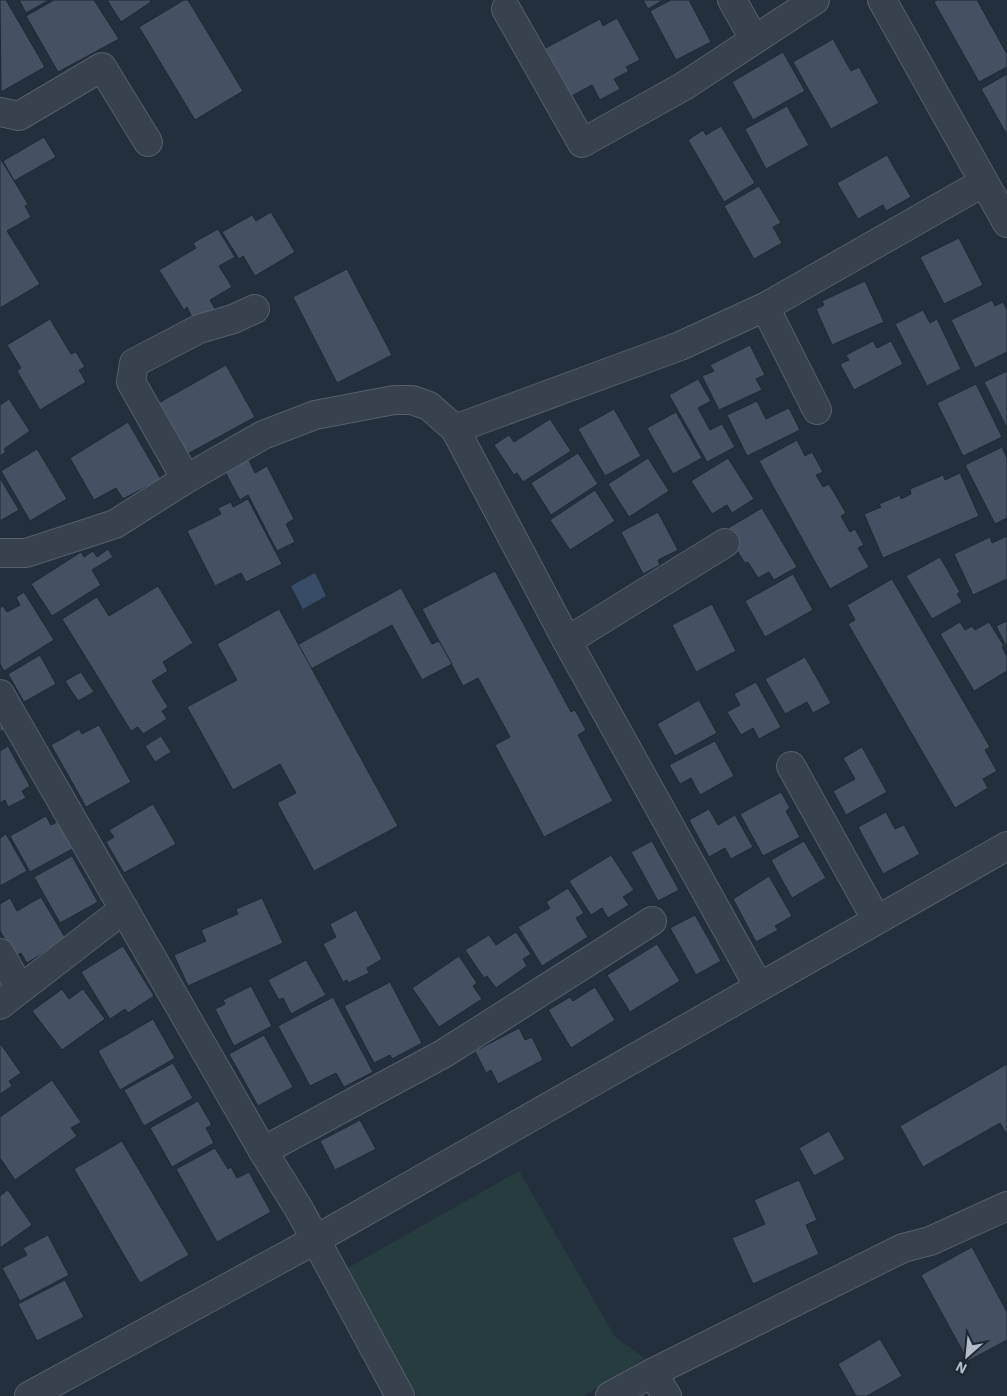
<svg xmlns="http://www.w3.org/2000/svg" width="1007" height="1396" font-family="'IBM Plex Sans',sans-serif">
<rect width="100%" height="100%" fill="#242f3e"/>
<path fill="#263c3f" d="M519 1171 615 1337 645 1358 584 1396H417L346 1269Z"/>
<path fill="#394c67" d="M315 573 326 596 303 609 291 586Z"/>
<g fill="#455162" stroke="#1f2835">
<path d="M0 0H6L45 67 1 92Z"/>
<path d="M19 0H49L26 13Z"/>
<path d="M54 0H94L119 39 58 72 26 16Z"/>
<path d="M107 0H150L151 2 121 22Z"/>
<path d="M184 0H188L243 91 195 120 139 27Z"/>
<path d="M643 0H663L648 9Z"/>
<path d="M671 0H689L711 42 676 60 650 11Z"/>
<path d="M937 0H977L1007 54V67L979 82 934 2Z"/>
<path d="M617 18 640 60 626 67 629 71 614 79 620 89 600 100 592 85 566 99 540 51 600 19 603 26Z"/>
<path d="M833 39 851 71 859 67 879 103 831 129 793 62Z"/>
<path d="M783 52 805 91 753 120 732 82Z"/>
<path d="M1007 74V135L981 89Z"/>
<path d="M787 106 809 145 766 169 745 129Z"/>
<path d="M721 126 755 183 724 202 688 140 703 130 706 135Z"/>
<path d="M44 137 56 157 14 181 3 161Z"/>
<path d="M887 155 911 197 886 211 883 205 858 219 837 183Z"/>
<path d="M0 158 28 204 25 206 31 217 7 231 40 284 0 308Z"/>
<path d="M759 186 781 223 773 227 782 243 754 259 724 206Z"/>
<path d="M271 212 295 252 255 276 243 256 239 259 222 232 252 215 256 221Z"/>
<path d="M218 229 235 257 219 266 232 287 210 300 215 309 194 321 187 307 184 310 159 270 196 248 193 243Z"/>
<path d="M959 238 983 285 944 304 920 257Z"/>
<path d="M347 269 392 355 337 383 293 297Z"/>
<path d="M865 281 884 322 832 345 816 309 824 305 822 301Z"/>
<path d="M992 300 995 306 1003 302 1007 310V352L975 368 951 320Z"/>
<path d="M923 310 930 323 937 319 961 369 927 386 895 324Z"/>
<path d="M50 319 71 354 76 352 85 367 79 370 86 382 40 410 17 371 21 368 7 345Z"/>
<path d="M873 341 877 348 891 341 903 364 854 390 840 364 849 360 846 355Z"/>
<path d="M750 345 765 375 756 379 762 390 719 410 702 376 714 371 710 365Z"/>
<path d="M226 365 255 417 184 456 155 405Z"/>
<path d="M1007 371V428L984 382Z"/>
<path d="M698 379 711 401 698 408 710 430 722 424 735 447 707 462 669 395Z"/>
<path d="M976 384 1002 437 963 456 937 403Z"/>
<path d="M9 399 30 431 4 449 6 452 0 456V405Z"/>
<path d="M757 401 766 419 789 408 800 430 747 456 727 415Z"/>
<path d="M614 409 641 456 605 476 578 429Z"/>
<path d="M676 412 702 458 673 474 647 428Z"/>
<path d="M550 419 571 451 523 482 517 473 514 475 494 445 509 435 514 442Z"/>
<path d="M128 422 161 479 123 499 116 488 94 500 70 458Z"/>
<path d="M797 440 805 456 812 452 823 472 816 475 823 487 829 484 846 513 841 516 850 532 855 529 864 545 858 548 869 567 830 589 759 461Z"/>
<path d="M1002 447 1007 458V518L995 524 965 465Z"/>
<path d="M37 449 67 499 30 521 1 471Z"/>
<path d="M578 453 598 484 551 515 531 483Z"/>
<path d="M248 458 255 473 267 466 294 519 286 524 295 542 277 551 248 495 240 500 224 470Z"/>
<path d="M648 458 669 491 629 517 608 484Z"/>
<path d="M728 458 754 499 732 513 727 505 712 514 691 481Z"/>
<path d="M960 473 979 516 883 558 864 514 881 507 879 504 900 495 901 499 911 494 910 489 943 475 945 480Z"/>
<path d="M0 478 19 510 0 521Z"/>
<path d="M595 490 615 521 570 550 550 520Z"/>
<path d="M248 499 282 564 246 582 241 573 215 586 187 531 221 514 218 508 231 502 233 507Z"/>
<path d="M762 508 797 567 774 580 769 572 758 578 748 562 745 563 734 546 737 544 728 528Z"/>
<path d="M658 512 678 550 658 560 660 565 643 574 621 532Z"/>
<path d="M1007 536V579L973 595 954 554 990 537 992 543Z"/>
<path d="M108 549 113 557 92 570 101 585 52 616 31 584 81 552 84 557 93 551 97 557Z"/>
<path d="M940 557 960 592 957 594 962 602 932 619 906 576Z"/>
<path d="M495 571 571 712 575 710 586 730 578 735 613 801 544 837 495 745 510 737 478 678 463 686 422 609Z"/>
<path d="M793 574 813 610 765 637 745 601Z"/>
<path d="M892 579 990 747 985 750 997 771 983 779 988 788 955 808 848 624 855 620 847 605Z"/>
<path d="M158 586 193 643 163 662 168 671 152 681 168 707 162 711 167 719 143 734 138 727 131 731 62 619 97 597 109 616Z"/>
<path d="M401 588 432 644 439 641 452 664 422 680 392 625 311 669 297 645Z"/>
<path d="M24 592 54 640 4 671 0 664V608L3 606 7 612 20 605 16 597Z"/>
<path d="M712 604 736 651 696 672 672 625Z"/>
<path d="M279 609 398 826 314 871 277 803 296 793 280 764 233 790 187 707 237 680 217 644Z"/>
<path d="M1007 621V648L996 626Z"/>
<path d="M960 622 965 630 972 626 975 630 989 622 1004 646 1002 647 1007 656V671L974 691 940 634Z"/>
<path d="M40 655 56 684 24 702 8 674Z"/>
<path d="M805 657 831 703 813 713 807 702 785 714 765 679Z"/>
<path d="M81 672 94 692 78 701 65 681Z"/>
<path d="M756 682 781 727 759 739 753 728 741 735 727 712 740 705 734 694Z"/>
<path d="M699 700 717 733 675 756 657 724Z"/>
<path d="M0 720 5 729 0 732Z"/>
<path d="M99 725 131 782 86 807 51 745 79 729 82 734Z"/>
<path d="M161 736 171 752 155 762 145 746Z"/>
<path d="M715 741 734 776 700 795 691 778 680 784 669 765Z"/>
<path d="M8 746 30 786 22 791 26 798 8 807 5 800 0 803V751Z"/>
<path d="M862 747 887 792 846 815 833 791 855 779 843 758Z"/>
<path d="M781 792 790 808 786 811 800 837 763 856 740 814Z"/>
<path d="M153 804 176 844 124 873 106 842 114 837 109 830Z"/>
<path d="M709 809 718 825 735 815 753 847 731 859 725 848 709 857 689 820Z"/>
<path d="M886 812 895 829 904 825 920 854 883 874 858 827Z"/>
<path d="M46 816 51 825 59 821 74 848 30 872 10 836Z"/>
<path d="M6 834 27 871 0 886V838Z"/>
<path d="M652 841 679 890 658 901 631 852Z"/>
<path d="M804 841 826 878 792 898 771 860Z"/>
<path d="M611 855 634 890 623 897 629 905 608 918 602 908 591 915 569 881Z"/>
<path d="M72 856 98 902 60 923 34 877Z"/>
<path d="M769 876 792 916 775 926 778 930 756 942 733 899Z"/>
<path d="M568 888 584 913 576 918 588 937 542 966 518 927 550 908 546 902Z"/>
<path d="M41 897 66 939 27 963 21 953 15 956 0 931V904L10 898 17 911Z"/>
<path d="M262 898 283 943 188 986 174 955 206 941 201 930 238 914 236 909Z"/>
<path d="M356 910 382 959 367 968 369 973 348 983 347 980 343 982 323 944 336 937 330 924Z"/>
<path d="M695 915 721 961 696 975 670 928Z"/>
<path d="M516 932 531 954 523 959 527 966 496 988 487 976 484 978 465 950 489 935 496 945Z"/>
<path d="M657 944 680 981 630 1012 607 975Z"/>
<path d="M123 946 154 996 128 1013 125 1009 110 1019 81 972Z"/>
<path d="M459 956 477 983 473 986 482 999 439 1027 412 988Z"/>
<path d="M306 960 326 995 291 1014 283 998 279 1000 268 980Z"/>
<path d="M390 982 422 1043 392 1059 390 1055 374 1063 344 1006Z"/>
<path d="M251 986 272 1026 234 1046 215 1009 225 1004 223 1000Z"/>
<path d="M595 987 615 1020 571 1048 548 1010 570 997 573 1001Z"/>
<path d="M62 989 69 999 83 989 105 1019 62 1050 32 1011Z"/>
<path d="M333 997 373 1072 344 1087 336 1073 310 1086 278 1026Z"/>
<path d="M153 1019 175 1058 120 1090 98 1051Z"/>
<path d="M519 1028 525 1040 532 1037 543 1060 498 1084 491 1070 486 1073 475 1051Z"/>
<path d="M264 1035 293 1087 258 1106 229 1054Z"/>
<path d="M0 1043 21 1073 9 1081 12 1086 0 1094Z"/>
<path d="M173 1063 193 1098 144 1126 124 1090Z"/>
<path d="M1007 1064V1135L1000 1123 923 1167 900 1126Z"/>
<path d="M52 1080 81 1122 71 1128 77 1136 15 1180 0 1158V1117Z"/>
<path d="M198 1101 212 1125 206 1128 214 1143 172 1167 150 1128Z"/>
<path d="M360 1120 376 1149 335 1170 320 1141Z"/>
<path d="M829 1131 845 1159 814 1176 799 1148Z"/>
<path d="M122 1141 189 1255 140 1283 74 1169Z"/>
<path d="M215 1148 228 1169 231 1167 237 1178 249 1172 271 1212 217 1242 176 1169Z"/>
<path d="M799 1180 817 1220 806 1225 819 1254 753 1284 732 1238 765 1224 754 1200Z"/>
<path d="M8 1190 32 1225 0 1248V1196Z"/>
<path d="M48 1235 69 1275 20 1301 2 1268 27 1255 23 1248Z"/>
<path d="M972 1247 1007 1312V1340L968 1361 921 1275Z"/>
<path d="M65 1280 84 1317 37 1341 18 1304Z"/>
<path d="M880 1339 902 1376 867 1396H856L838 1364Z"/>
</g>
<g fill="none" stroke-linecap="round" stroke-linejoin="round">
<defs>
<g id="minor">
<path d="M732 0 754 39"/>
<path d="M882 0 1007 223"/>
<path d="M506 9 582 143 684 86 815 0"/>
<path d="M0 112 19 116 102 67 148 142"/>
<path d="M765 307 817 410"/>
<path d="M455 429 680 346 765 307 984 182"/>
<path d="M186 479 131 382 134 363 199 329 233 319 255 309"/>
<path d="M0 553H26L115 524 186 479 263 435 315 415 394 400H412L429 406 455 429 567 641 759 987"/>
<path d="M567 641 725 543"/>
<path d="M0 694 263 1151 299 1209 400 1396"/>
<path d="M791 766 876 919"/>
<path d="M0 953 20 989"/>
<path d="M0 1005 124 909"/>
<path d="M263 1151 443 1054 652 921"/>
<path d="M652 1373 667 1396"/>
<path d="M29 1396 315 1240 1007 846"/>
<path d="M610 1396 652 1373 903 1248 930 1241 1007 1206"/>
</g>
</defs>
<use href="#minor" stroke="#565f6c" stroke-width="30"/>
<use href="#minor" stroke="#38414e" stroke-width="28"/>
</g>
<g transform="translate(967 1356) rotate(207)" stroke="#1d2633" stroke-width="4" paint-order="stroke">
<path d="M0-4L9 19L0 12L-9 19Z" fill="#b4bcc9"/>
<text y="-8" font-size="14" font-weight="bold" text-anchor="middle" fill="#b4bcc9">N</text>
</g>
</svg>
